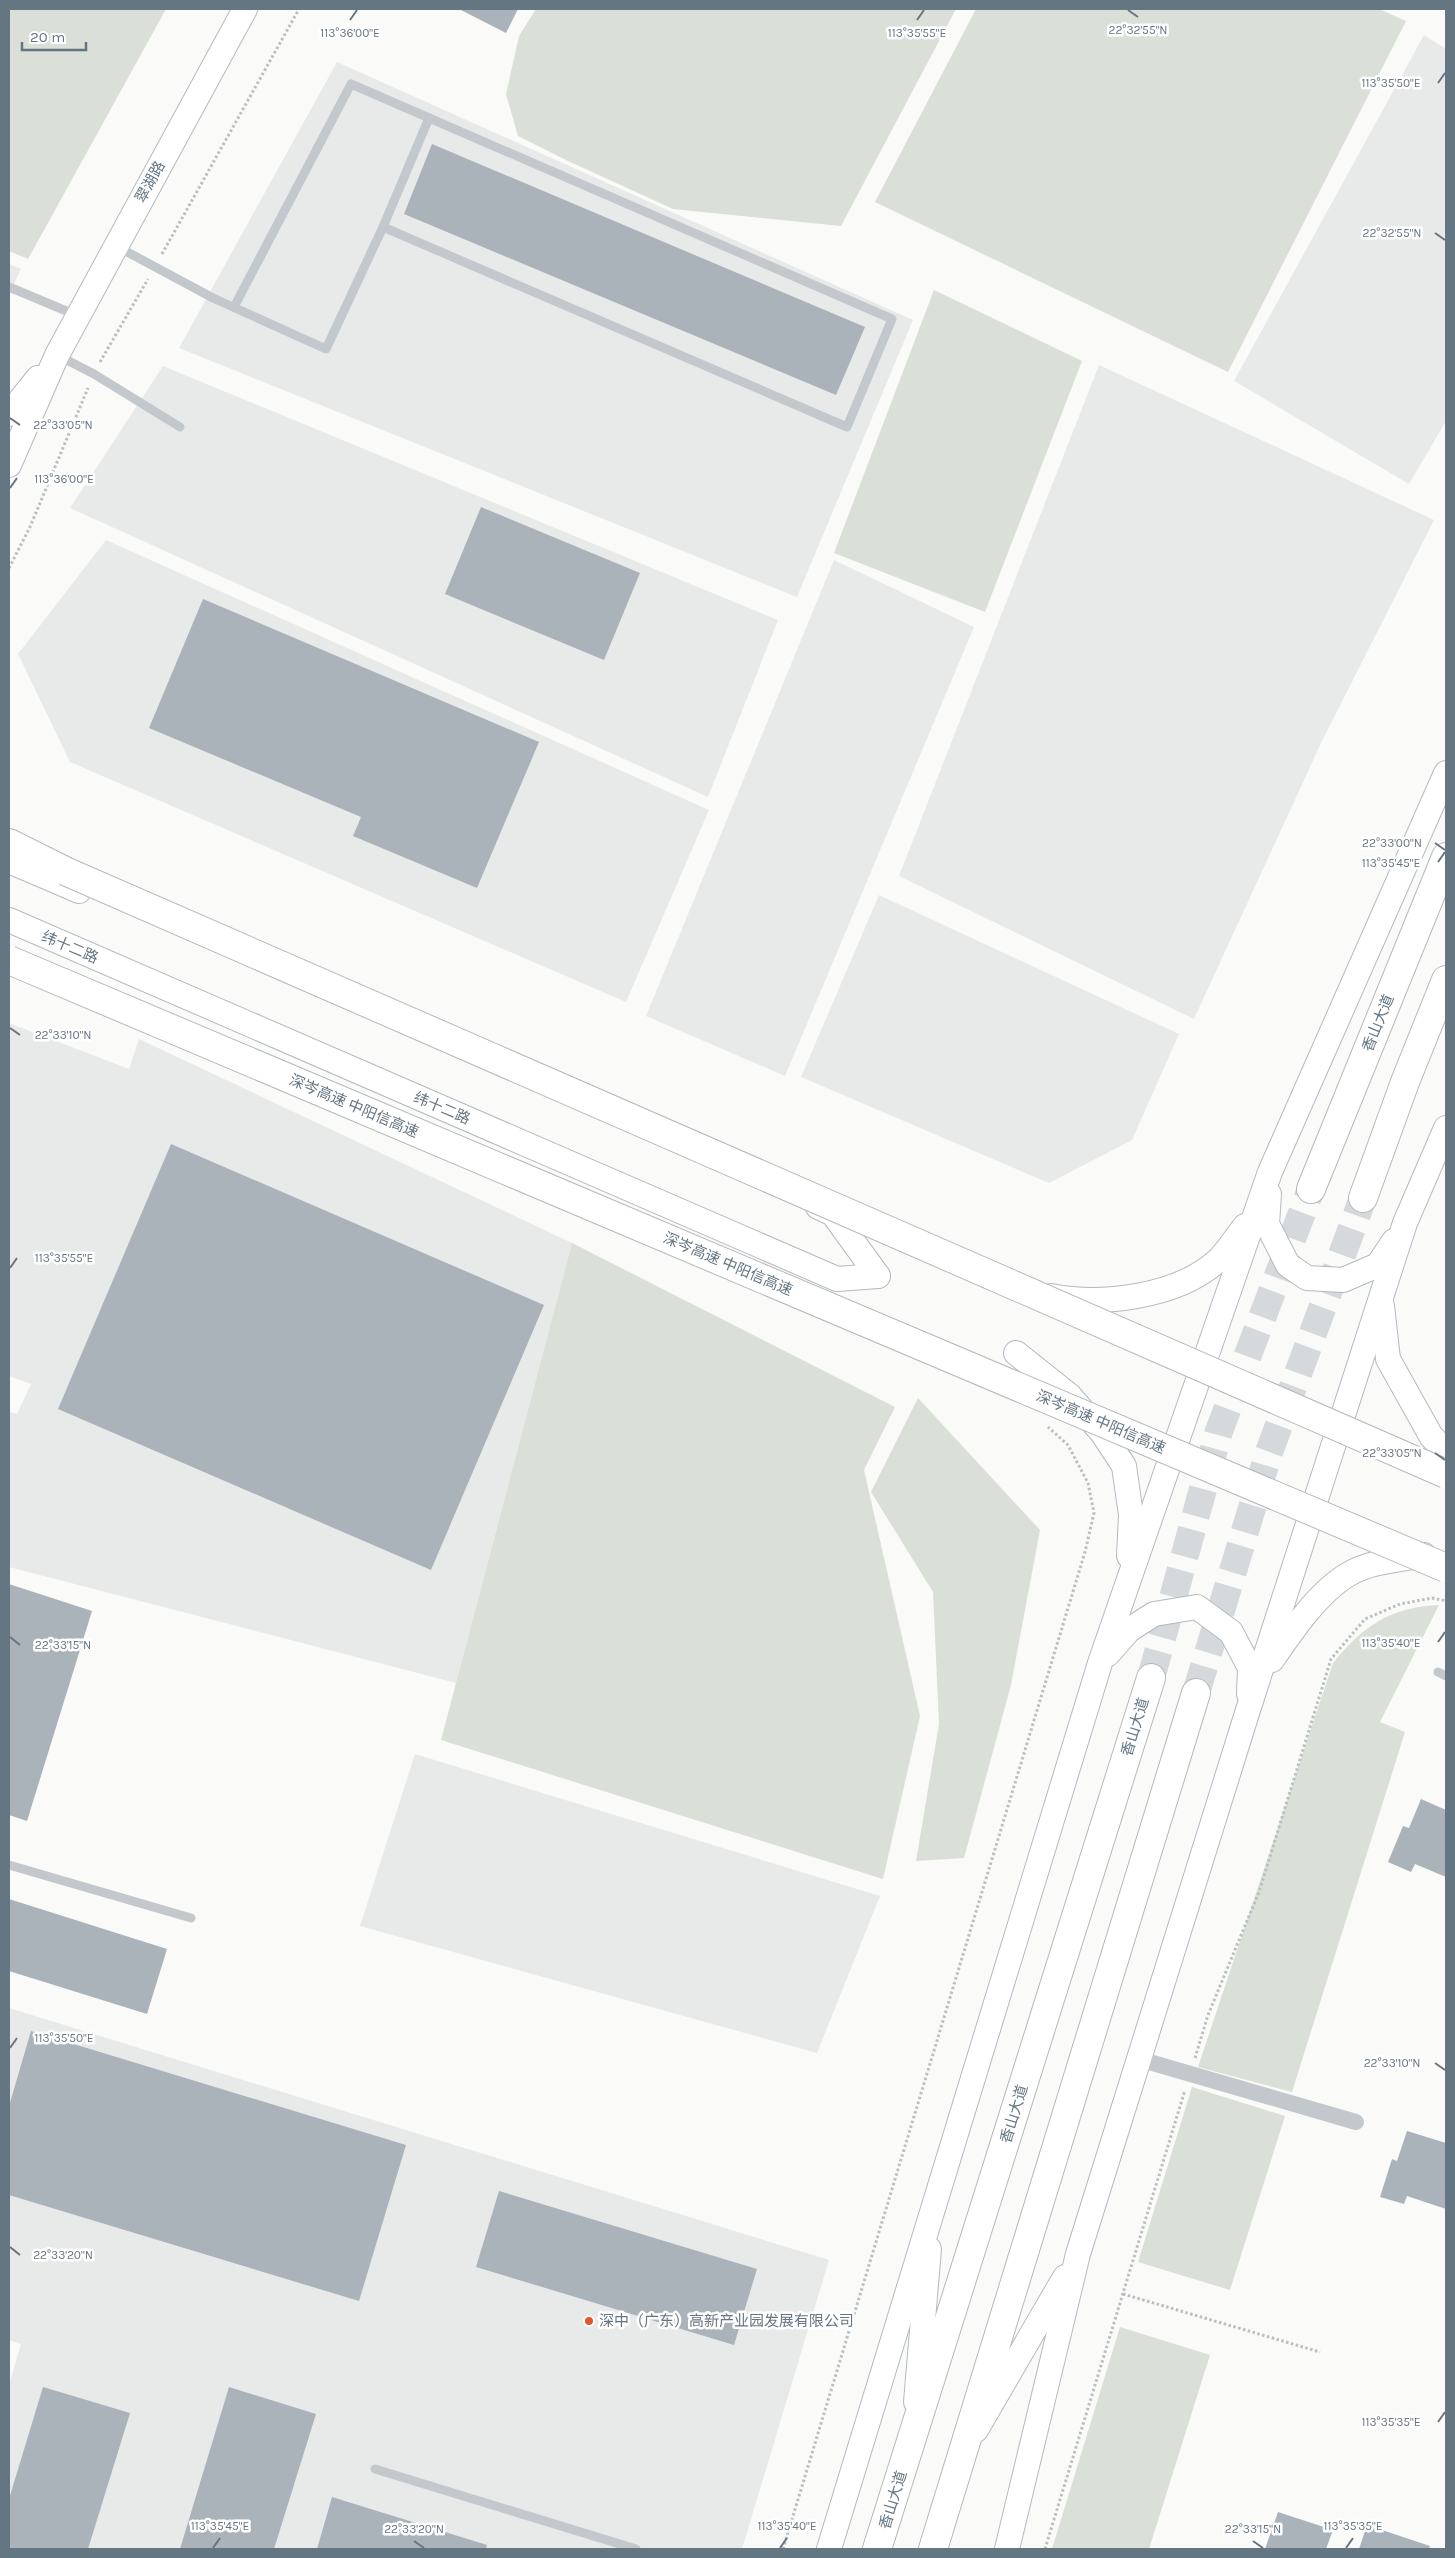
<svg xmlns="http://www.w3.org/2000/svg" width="1455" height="2558" font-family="Karla,'Noto Sans SC',sans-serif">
<rect width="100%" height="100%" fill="#fafaf8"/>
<g fill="#e8e9e9">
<path d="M1424 35 1446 49V421L1409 484 1234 381Z"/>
<path d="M337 62 913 320 797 597 179 348Z"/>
<path d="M9 264 21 269 9 295Z"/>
<path d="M1099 365 1434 520 1322 741 1194 1019 899 876Z"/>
<path d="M163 366 778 620 708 797 70 508Z"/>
<path d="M106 540 709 810 626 1002 70 762 18 654Z"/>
<path d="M834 560 974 627 785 1076 646 1016Z"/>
<path d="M879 895 1179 1034 1132 1140 1049 1183 801 1077Z"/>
<path d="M9 1023 129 1069 139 1039 572 1243 456 1683 9 1567V1412L17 1414 31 1384 9 1376Z"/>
<path d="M415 1754 880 1896 817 2053 360 1926Z"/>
<path d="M9 2008 829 2260 742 2549H9V2385L21 2344 9 2340Z"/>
</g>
<g fill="#dadfd7">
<path d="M9 9H166L28 259 9 251Z"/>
<path d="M536 9H956L841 226 673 209 568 161 518 136 506 94 519 36Z"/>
<path d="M976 9H1379L1406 21 1228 372 875 202Z"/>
<path d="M934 290 1082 361 985 612 834 553Z"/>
<path d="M572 1243 895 1407 864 1470 920 1716 883 1879 441 1740Z"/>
<path d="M918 1398 1040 1530 1011 1685 964 1858 916 1861 939 1724 933 1592 871 1492Z"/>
<path d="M1439 1605 1380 1722 1405 1732 1292 2092 1198 2067 1333 1663C1363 1626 1390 1607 1439 1605Z"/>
<path d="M1192 2087 1285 2116 1230 2290 1138 2262Z"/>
<path d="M1120 2327 1210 2355 1149 2549H1052Z"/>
</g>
<g fill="#aab3b9">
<path d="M459 9H518L506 33Z"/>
<path d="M432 144 865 327 836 395 404 214Z"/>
<path d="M481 507 640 573 604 660 445 594Z"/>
<path d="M203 599 539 742 477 888 353 836 361 817 149 728Z"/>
<path d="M171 1144 544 1305 431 1570 58 1409Z"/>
<path d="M9 1584 92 1611 27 1821 9 1815Z"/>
<path d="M1421 1799 1446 1810V1877L1415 1864 1411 1872 1388 1862 1403 1826 1409 1828Z"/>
<path d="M9 1899 167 1949 147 2014 9 1971Z"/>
<path d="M31 2031 406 2145 359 2301 9 2195V2106Z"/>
<path d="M1407 2131 1446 2143V2209L1407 2196 1404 2204 1380 2197 1392 2159 1397 2161Z"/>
<path d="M499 2191 757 2269 734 2345 476 2267Z"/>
<path d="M43 2387 130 2413 88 2549H9V2499Z"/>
<path d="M229 2387 316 2414 274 2549H180Z"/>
<path d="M332 2497 487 2545 486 2549H317Z"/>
<path d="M1278 2512 1333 2530 1326 2549H1265Z"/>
<path d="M1367 2525 1430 2546 1429 2549H1359Z"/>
</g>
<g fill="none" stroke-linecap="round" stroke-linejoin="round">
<g stroke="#d5d9db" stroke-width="28" stroke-dasharray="28 14" stroke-linecap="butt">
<path d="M1151 1678 1219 1431 1311 1189"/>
<path d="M1196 1693 1269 1452 1363 1198"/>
</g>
<defs>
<g id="secondary">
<path d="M9 414 38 378"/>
<path d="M9 465 57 355 245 9"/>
<path d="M9 861 79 891"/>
<path d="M9 920 837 1279 878 1276"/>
<path d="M1269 1194 1267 1224 1288 1265 1307 1278 1343 1280 1378 1265 1394 1241"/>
<path d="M818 1207 833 1214 878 1276"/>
<path d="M1051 1296C1101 1306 1176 1297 1216 1262 1227 1253 1235 1238 1245 1226"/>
<path d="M1382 1306 1388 1359 1431 1436 1446 1452"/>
<path d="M1016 1353 1070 1396 1103 1434 1124 1466 1131 1515 1129 1556"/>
<path d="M1108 1654 1129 1630 1154 1614 1197 1607 1231 1632 1250 1668 1249 1694"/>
<path d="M1272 1660C1291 1632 1319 1591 1349 1574 1371 1561 1399 1560 1424 1555"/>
<path d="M916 2402 929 2249"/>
<path d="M976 2430 1065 2277"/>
<path d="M829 2549 1100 1663 1216 1328 1270 1172 1446 773"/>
<path d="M1007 2549 1078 2254 1248 1710 1405 1223 1446 1128"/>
</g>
<g id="highway">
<path d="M9 843 65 871"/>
<path d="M1311 1189 1446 857"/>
<path d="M1363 1198 1405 1082 1446 980"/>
<path d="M877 2549 1151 1678"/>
<path d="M933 2549 1196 1693"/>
</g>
</defs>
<use href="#secondary" stroke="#b3babf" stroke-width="26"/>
<use href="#highway" stroke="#b4b9bd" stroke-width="30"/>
<g stroke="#bbbfc2" stroke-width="3" stroke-dasharray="2.5 2.5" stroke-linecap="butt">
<path d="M162 254 299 9"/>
<path d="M100 362 148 279"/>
<path d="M9 568 30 527 88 388"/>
<path d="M1195 2058 1208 2015 1259 1892 1331 1659 1365 1619 1400 1604 1432 1598 1446 1601"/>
<path d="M1123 2294 1320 2352"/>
<path d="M783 2549 1085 1552 1094 1513 1088 1483 1068 1445 1048 1427"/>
<path d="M1045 2549 1185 2090"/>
</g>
<g stroke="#c3c8cc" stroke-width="9">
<path d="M118 247 213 298 326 349 383 227 429 118"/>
<path d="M9 287 76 315"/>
<path d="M234 307 351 84 892 319 847 427 383 227"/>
<path d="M57 355 94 374 180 427"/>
<path d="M1438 1672 1446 1676"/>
<path d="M9 1865 191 1918"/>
<path d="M375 2469 636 2549"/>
</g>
<path stroke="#c3c8cc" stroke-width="16" d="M1139 2059 1356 2122"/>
<use href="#secondary" stroke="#fff" stroke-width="24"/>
<use href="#highway" stroke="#fff" stroke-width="28"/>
<defs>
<g id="highway-bridge">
<path d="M65 871 1446 1474"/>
<path d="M9 960 1446 1568"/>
</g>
</defs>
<use href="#highway-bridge" stroke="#b4b9bd" stroke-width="30" stroke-linecap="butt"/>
<use href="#highway-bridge" stroke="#fff" stroke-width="28"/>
</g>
<path fill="none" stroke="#657683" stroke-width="2" d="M1128 10 1138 17M350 20 357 10M917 20 924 10M1438 83 1445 73M1435 233 1445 240M10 418 20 425M10 488 17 478M1435 843 1445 850M1438 862 1445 852M10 1028 20 1035M10 1268 17 1258M1435 1453 1445 1460M10 1637 20 1645M1438 1642 1445 1632M10 2048 17 2038M1435 2063 1445 2070M10 2247 20 2255M1438 2422 1445 2412M414 2541 424 2548M1253 2541 1263 2548M213 2548 220 2538M780 2548 787 2538M1346 2548 1353 2538"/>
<circle fill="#e4572e" stroke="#fff" stroke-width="2" cx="589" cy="2321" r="5"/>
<g text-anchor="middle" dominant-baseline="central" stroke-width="5" stroke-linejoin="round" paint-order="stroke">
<g font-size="15" fill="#657683" stroke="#fff">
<text transform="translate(150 182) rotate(-61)">翠湖路</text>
<text transform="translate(70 947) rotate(23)">纬十二路</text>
<text transform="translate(1378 1023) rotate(-68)">香山大道</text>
<text transform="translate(354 1106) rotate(23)">深岑高速 中阳信高速</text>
<text transform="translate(442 1108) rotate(23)">纬十二路</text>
<text transform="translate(728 1264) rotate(23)">深岑高速 中阳信高速</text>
<text transform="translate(1101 1422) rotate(23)">深岑高速 中阳信高速</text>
<text transform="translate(1135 1727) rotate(-73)">香山大道</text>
<text transform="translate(1014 2114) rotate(-73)">香山大道</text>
<text transform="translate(893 2500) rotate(-73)">香山大道</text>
</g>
<g font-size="15" fill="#657683" stroke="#fff" text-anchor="start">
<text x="599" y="2321">深中（广东）高新产业园发展有限公司</text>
</g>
</g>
<g font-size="12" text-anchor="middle" fill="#657683" stroke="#fff" stroke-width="5" stroke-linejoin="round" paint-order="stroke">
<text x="1138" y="34">22°32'55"N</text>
<text x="917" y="37">113°35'55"E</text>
<text x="350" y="37">113°36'00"E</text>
<text x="1391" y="87">113°35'50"E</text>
<text x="1392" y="237">22°32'55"N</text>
<text x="63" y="429">22°33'05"N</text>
<text x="64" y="483">113°36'00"E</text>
<text x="1392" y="847">22°33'00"N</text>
<text x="1391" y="867">113°35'45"E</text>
<text x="63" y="1039">22°33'10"N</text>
<text x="64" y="1262">113°35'55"E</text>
<text x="1392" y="1457">22°33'05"N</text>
<text x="1391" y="1647">113°35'40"E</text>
<text x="63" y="1649">22°33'15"N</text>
<text x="64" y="2042">113°35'50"E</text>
<text x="1392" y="2067">22°33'10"N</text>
<text x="63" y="2259">22°33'20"N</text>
<text x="1391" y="2426">113°35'35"E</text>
<text x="220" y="2530">113°35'45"E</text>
<text x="787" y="2530">113°35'40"E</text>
<text x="1353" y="2530">113°35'35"E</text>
<text x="414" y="2533">22°33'20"N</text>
<text x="1253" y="2533">22°33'15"N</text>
</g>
<rect width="1455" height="2558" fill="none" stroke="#657683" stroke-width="20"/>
<path d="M22 42v8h64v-8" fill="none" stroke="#657683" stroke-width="2.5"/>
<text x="30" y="42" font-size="15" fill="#657683" stroke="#ffffff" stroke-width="4" paint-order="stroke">20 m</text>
</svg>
